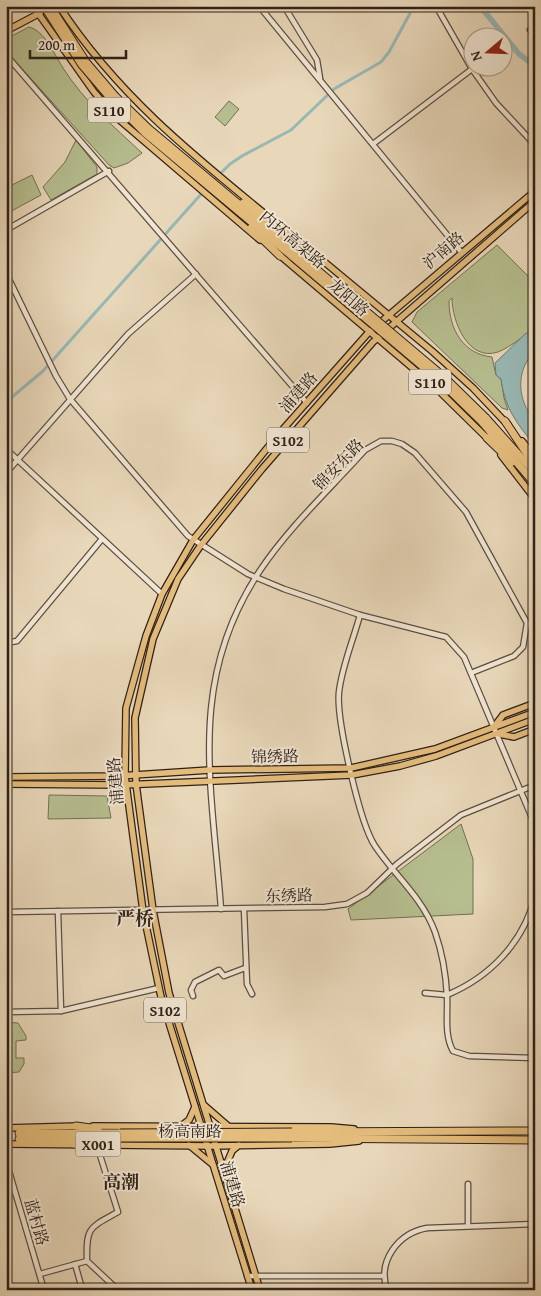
<svg xmlns="http://www.w3.org/2000/svg" width="541" height="1296" font-family="'Gentium Book Plus','Noto Serif SC',serif">
<rect width="100%" height="100%" fill="#e8d7b9"/>
<filter id="stains"><feTurbulence type="fractalNoise" baseFrequency=".004" numOctaves="4"/><feColorMatrix values="0 0 0 0 .2 0 0 0 0 .09 0 0 0 0 .02 0 0 0 .5 -.17"/></filter>
<radialGradient id="worn" r=".72"><stop offset=".6" stop-color="#630" stop-opacity="0"/><stop offset="1" stop-color="#630" stop-opacity=".3"/></radialGradient>
<g fill="#b6be8f" stroke="#727054">
<path d="M29 27C45 31 54 54 63 68 84 101 113 126 142 153L128 163 114 168 109 165 6 51V39Z"/>
<path d="M229 101 239 109 225 126 215 117Z"/>
<path d="M76 140 97 167V174L51 200 43 187 65 162Z"/>
<path d="M32 175 41 195 6 214V188Z"/>
<path d="M497 245 535 283V330C522 336 511 347 498 352 468 362 452 321 452 298L449 301C449 329 463 354 492 357L496 375 501 379 504 398 508 410 502 408 412 322 417 312Z"/>
<path d="M49 795 107 796 111 818 48 819Z"/>
<path d="M461 824 473 859V914L351 920 348 909Z"/>
<path d="M6 1022 18 1023 26 1036V1040L16 1041V1058H24V1064L19 1072 6 1073Z"/>
</g>
<path fill="#98b8b4" stroke="#6e7c76" d="M535 330V352C515 369 517 402 535 420V446C516 422 505 409 501 379L496 375 495 363 525 334Z"/>
<g fill="none" stroke-linecap="round" stroke-linejoin="round">
<g stroke="#98b8b4" stroke-width="3">
<path d="M212 182 230 164 242 156 291 130 334 89 381 62 389 52 414 6"/>
<path d="M6 402 43 371 203 192"/>
</g>
<path stroke="#98b8b4" stroke-width="5.5" d="M480 6 519 54 535 66"/>
<g stroke="#c3b399" stroke-width="7" stroke-dasharray="7 3.5" stroke-linecap="butt">
<path d="M6 1133H19"/>
<path d="M6 1139H19"/>
</g>
<defs>
<g id="minor">
<path d="M259 6 462 253"/>
<path d="M284 6 317 60 320 78"/>
<path d="M436 6 472 69 496 103 535 145"/>
<path d="M530 30 535 27"/>
<path d="M6 55 307 403"/>
<path d="M373 144 472 69"/>
<path d="M6 230 109 171"/>
<path d="M6 273 56 376 70 399 188 536 248 574 284 589 360 615 446 637 464 657 535 825"/>
<path d="M6 449 162 594"/>
<path d="M6 473 128 334 196 274"/>
<path d="M360 615C353 641 342 666 339 692 336 719 360 824 375 846 395 876 422 897 435 932 442 952 446 975 447 996 448 1014 444 1035 453 1051L469 1056 535 1058"/>
<path d="M6 643 17 641 102 539"/>
<path d="M221 909C212 784 186 680 261 569 290 526 331 488 365 450L381 441H392L402 444 415 453 466 512 527 623 523 647 514 656 471 673"/>
<path d="M244 909 247 984 252 994"/>
<path d="M6 912 325 907 347 904 367 893 397 864 461 815 535 785"/>
<path d="M425 993 447 995"/>
<path d="M447 995C490 977 524 942 535 896"/>
<path d="M193 996 191 990 195 982 219 970 224 976 245 968"/>
<path d="M61 1011 159 988"/>
<path d="M6 1012 61 1011 58 911"/>
<path d="M98 1149 118 1212C89 1228 86 1227 87 1261L118 1290"/>
<path d="M6 1161 44 1290"/>
<path d="M468 1226V1184"/>
<path d="M75 1264 81 1285 87 1290"/>
<path d="M40 1274 87 1261"/>
<path d="M247 1276H384"/>
<path d="M387 1290C377 1260 399 1233 427 1228L535 1224"/>
</g>
<g id="major">
<path d="M33 6 94 92 116 117 260 240"/>
<path d="M59 6C116 93 190 153 270 218"/>
<path d="M6 31 40 13"/>
<path d="M293 236 432 351 473 388 508 425"/>
<path d="M277 253 435 387 489 440"/>
<path d="M522 441 535 457"/>
<path d="M501 455 535 499"/>
<path d="M494 727 503 715 535 703"/>
<path d="M499 734 514 737 535 729"/>
<path d="M6 777 119 776 210 770 351 768 435 749 535 712"/>
<path d="M6 784 121 785 352 775 400 766 436 756 535 719"/>
<path d="M205 1106 228 1126"/>
<path d="M93 1126 331 1127 354 1129"/>
<path d="M181 1126 189 1120 195 1107"/>
<path d="M6 1128 79 1126"/>
<path d="M6 1144 212 1146 330 1144 359 1141"/>
<path d="M189 1145 212 1164"/>
<path d="M224 1170 232 1151 239 1145"/>
<path d="M252 1290 161 997 143 911 125 776 126 708 146 636 162 594 193 540 277 436 369 332 535 191"/>
<path d="M260 1290 169 993 153 910 136 784 135 718 153 639 178 579 201 545 262 469 373 342 535 201"/>
</g>
<g id="highway">
<path d="M115 96 149 129 297 253"/>
<path d="M112 100 145 133 293 257"/>
<path d="M243 203 295 238"/>
<path d="M251 228 280 256"/>
<path d="M486 418 535 473"/>
<path d="M505 421 535 466"/>
<path d="M482 422 535 484"/>
<path d="M487 438 512 462"/>
<path d="M76 1126 98 1129"/>
<path d="M292 1132 535 1131"/>
<path d="M19 1133H120"/>
<path d="M292 1138 535 1140"/>
<path d="M19 1139 121 1138"/>
<path d="M74 1144 88 1142"/>
</g>
</defs>
<use href="#minor" stroke="#5d4e41" stroke-width="7"/>
<use href="#major" stroke="#2f2119" stroke-width="8"/>
<use href="#highway" stroke="#2f2119" stroke-width="9"/>
<use href="#minor" stroke="#f0e5d2" stroke-width="4.5"/>
<use href="#major" stroke="#e4bc7c" stroke-width="5.5"/>
<use href="#highway" stroke="#e4bc7c" stroke-width="7"/>
<defs>
<g id="highway-bridge">
<path d="M44 6 82 65 112 100"/>
<path d="M50 6 86 62 115 96"/>
<path d="M297 253 444 377 486 418"/>
<path d="M293 257 440 381 482 422"/>
<path d="M120 1133 292 1132"/>
<path d="M121 1138H292"/>
</g>
</defs>
<use href="#highway-bridge" stroke="#2f2119" stroke-width="9" stroke-linecap="butt"/>
<use href="#highway-bridge" stroke="#e4bc7c" stroke-width="7"/>
</g>
<g text-anchor="middle" dominant-baseline="central" stroke-width="4" stroke-linejoin="round" paint-order="stroke">
<g fill="#f0e5d2" stroke="#695c50" stroke-width="1">
<rect x="88" y="97.5" width="42" height="25" rx="4"/>
<rect x="409" y="369.5" width="42" height="25" rx="4"/>
<rect x="267" y="427.5" width="42" height="25" rx="4"/>
<rect x="144" y="997.5" width="42" height="25" rx="4"/>
<rect x="75.5" y="1131.5" width="45" height="25" rx="4"/>
</g>
<g font-size="15" font-weight="bold" fill="#2f2119">
<text x="109" y="110">S110</text>
<text x="430" y="382">S110</text>
<text x="288" y="440">S102</text>
<text x="165" y="1010">S102</text>
<text x="98" y="1144">X001</text>
</g>
<g font-size="16" fill="#2f2119" stroke="#f0e5d2">
<text transform="translate(293 239) rotate(40)">内环高架路</text>
<text transform="translate(443 250) rotate(-40)">沪南路</text>
<text transform="translate(349 297) rotate(41)">龙阳路</text>
<text transform="translate(298 392) rotate(-49)">浦建路</text>
<text transform="translate(338 464) rotate(-46)">锦安东路</text>
<text transform="translate(275 756) rotate(-1)">锦绣路</text>
<text transform="translate(115 781) rotate(-95)">浦建路</text>
<text transform="translate(289 895) rotate(-1)">东绣路</text>
<text x="190" y="1131">杨高南路</text>
<text transform="translate(233 1184) rotate(73)">浦建路</text>
<text transform="translate(37 1222) rotate(74)">蓝村路</text>
</g>
<g font-size="18" font-weight="bold" fill="#2f2119" stroke="#f0e5d2">
<text x="121" y="1181">高潮</text>
</g>
<g font-size="19" font-weight="bold" fill="#2f2119" stroke="#f0e5d2">
<text x="135" y="918">严桥</text>
</g>
</g>
<rect width="541" height="1296" fill="none" stroke="#e8d7b9" stroke-width="25"/>
<rect x="8" y="8" width="526" height="1281" fill="none" stroke="#2f2119" stroke-width="2.5"/>
<rect x="12" y="12" width="516" height="1271" fill="none" stroke="#2f2119"/>
<g transform="translate(488 52) rotate(251)"><circle r="24" fill="#f0e5d2" stroke="#a39788"/>
<path d="M0-4L9 19L0 12L-9 19Z" fill="#8f2418"/>
<text y="-8" font-size="14" font-weight="bold" text-anchor="middle" fill="#2f2119">N</text>
</g>
<path d="M30 50v8h96v-8" fill="none" stroke="#2f2119" stroke-width="2.5"/>
<text x="38" y="50" font-size="15" fill="#2f2119" stroke="#f0e5d2" stroke-width="4" paint-order="stroke">200 m</text>
<rect width="100%" height="100%" filter="url(#stains)"/>
<rect width="100%" height="100%" fill="url(#worn)"/>
</svg>
